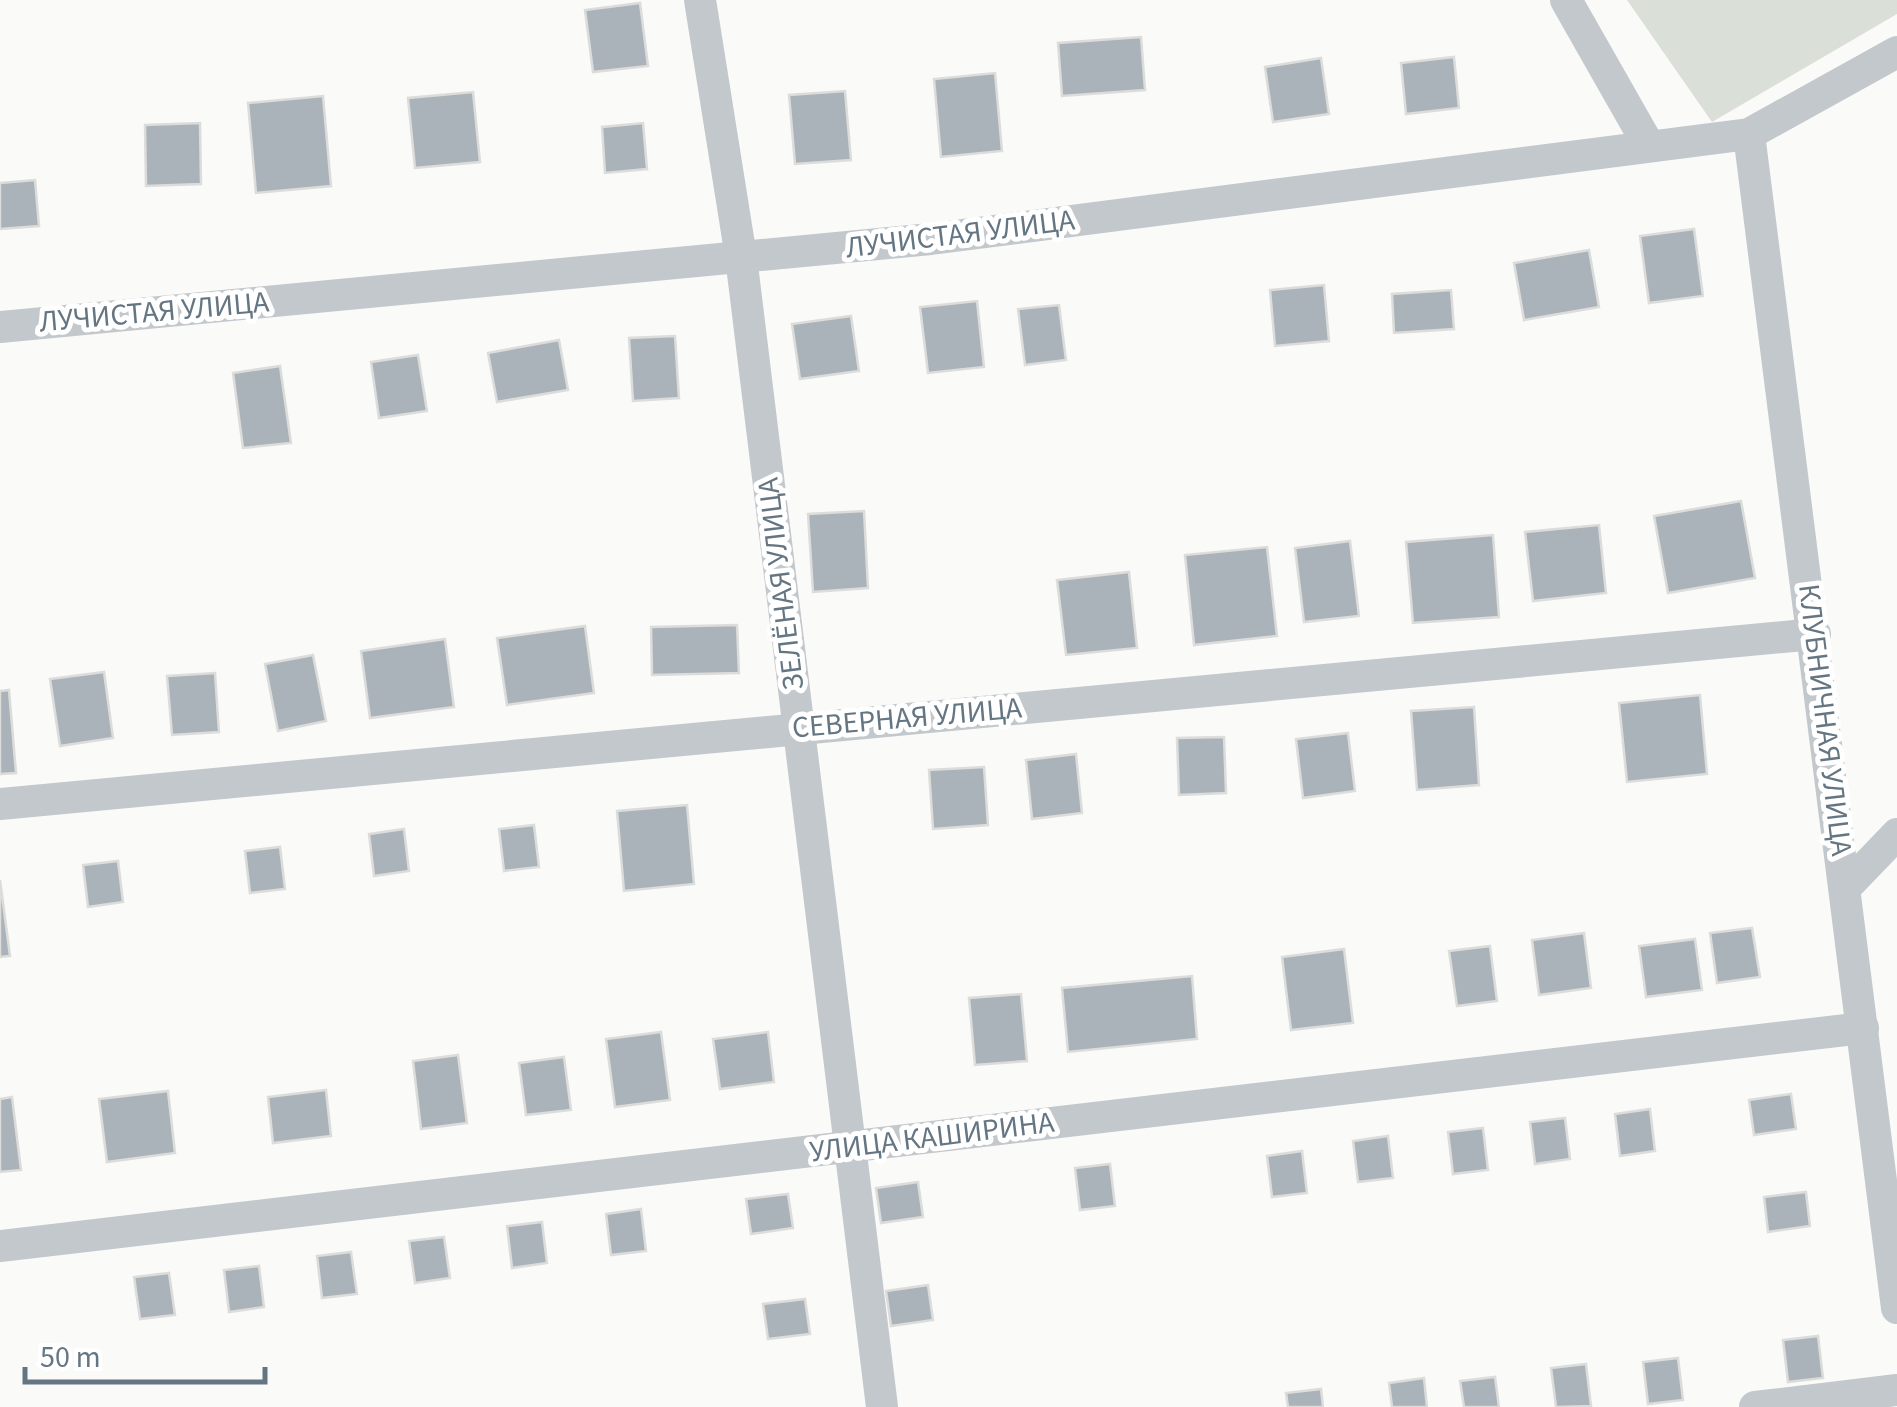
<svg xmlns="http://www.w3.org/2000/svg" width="1897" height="1407" font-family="'Source Sans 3',sans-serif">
<rect width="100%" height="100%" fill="#fafaf8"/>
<path fill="#dadfd7" d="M1627 0H1897V14L1712 122Z"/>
<g fill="#aab3b9" stroke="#dcdcda" stroke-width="2.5">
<path d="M640 3 648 66 593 72 585 10Z"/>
<path d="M1141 37 1145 90 1062 96 1058 43Z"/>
<path d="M1454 57 1459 108 1406 114 1401 63Z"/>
<path d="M1321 58 1329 114 1273 122 1265 67Z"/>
<path d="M995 73 1002 151 941 157 934 79Z"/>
<path d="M845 91 851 160 795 164 789 95Z"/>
<path d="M473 92 480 162 415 168 408 98Z"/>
<path d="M323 96 331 186 256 193 248 103Z"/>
<path d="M200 123 201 184 146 186 145 125Z"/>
<path d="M643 123 647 169 605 173 602 127Z"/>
<path d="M35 180 39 226 0 229V183Z"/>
<path d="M1694 229 1703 296 1649 303 1640 236Z"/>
<path d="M1589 250 1599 307 1524 320 1514 263Z"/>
<path d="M1324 285 1329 341 1275 346 1270 290Z"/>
<path d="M1451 290 1454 329 1394 333 1392 294Z"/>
<path d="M977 301 984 367 928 373 920 307Z"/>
<path d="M1059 305 1066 360 1025 365 1018 309Z"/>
<path d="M851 316 859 371 800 379 792 324Z"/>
<path d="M675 336 679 398 633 401 629 338Z"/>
<path d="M559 340 568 390 497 402 488 353Z"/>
<path d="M418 355 427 411 379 418 371 362Z"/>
<path d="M280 366 291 443 243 448 233 373Z"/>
<path d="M1741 501 1755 578 1668 593 1654 516Z"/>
<path d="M864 511 868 588 813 592 808 514Z"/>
<path d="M1599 525 1606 593 1533 601 1525 532Z"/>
<path d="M1493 535 1499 617 1413 623 1406 542Z"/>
<path d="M1350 541 1359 616 1304 622 1295 548Z"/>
<path d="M1267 547 1277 636 1194 645 1185 555Z"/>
<path d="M1129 572 1137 648 1066 655 1057 580Z"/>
<path d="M737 625 739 673 652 675 651 627Z"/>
<path d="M585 626 594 693 507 705 497 638Z"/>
<path d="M445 639 454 707 370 718 361 651Z"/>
<path d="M313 655 326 721 278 731 265 664Z"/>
<path d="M104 672 113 738 60 746 50 679Z"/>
<path d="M215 673 219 732 172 735 167 676Z"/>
<path d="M9 690 16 773 0 774V691Z"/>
<path d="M1700 695 1707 774 1627 782 1619 703Z"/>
<path d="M1474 707 1479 785 1417 790 1411 711Z"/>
<path d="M1348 733 1355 791 1303 798 1296 739Z"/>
<path d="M1224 737 1226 793 1179 795 1177 738Z"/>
<path d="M1076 754 1082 813 1032 819 1026 760Z"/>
<path d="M984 767 988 825 933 829 929 770Z"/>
<path d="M687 805 694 884 624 891 617 811Z"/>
<path d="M534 825 539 867 504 871 499 829Z"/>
<path d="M404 829 409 871 374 876 369 834Z"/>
<path d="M280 847 285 889 250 893 245 851Z"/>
<path d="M118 861 123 902 88 907 83 865Z"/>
<path d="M0 880 10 956 0 957Z"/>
<path d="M1752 928 1760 977 1717 983 1710 933Z"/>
<path d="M1584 933 1591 988 1539 995 1532 940Z"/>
<path d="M1695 939 1702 990 1646 997 1639 946Z"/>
<path d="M1490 946 1497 1001 1457 1006 1449 951Z"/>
<path d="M1344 949 1353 1023 1291 1030 1282 957Z"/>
<path d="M1192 976 1197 1039 1068 1052 1062 988Z"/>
<path d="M1021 994 1027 1061 975 1065 969 998Z"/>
<path d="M661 1032 670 1100 615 1107 606 1039Z"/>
<path d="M768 1032 774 1082 720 1089 713 1039Z"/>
<path d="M458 1055 467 1123 421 1129 413 1061Z"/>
<path d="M564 1057 571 1110 526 1115 519 1063Z"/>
<path d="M326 1090 331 1136 273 1143 268 1097Z"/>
<path d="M168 1091 175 1153 107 1162 99 1099Z"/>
<path d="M1791 1094 1796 1129 1754 1135 1749 1100Z"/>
<path d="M12 1097 21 1170 0 1172V1099Z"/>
<path d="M1650 1109 1655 1151 1620 1156 1615 1114Z"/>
<path d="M1565 1118 1570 1159 1535 1164 1530 1122Z"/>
<path d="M1483 1128 1488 1170 1453 1174 1448 1132Z"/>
<path d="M1388 1136 1393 1178 1358 1182 1353 1141Z"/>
<path d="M1302 1151 1307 1193 1272 1197 1267 1156Z"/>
<path d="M1110 1164 1115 1206 1080 1210 1075 1168Z"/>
<path d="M918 1182 923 1217 881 1223 876 1188Z"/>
<path d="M1806 1192 1810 1226 1768 1232 1764 1197Z"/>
<path d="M788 1194 793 1228 751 1234 746 1199Z"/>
<path d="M641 1209 646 1251 611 1255 606 1214Z"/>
<path d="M542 1222 547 1263 512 1268 507 1226Z"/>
<path d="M444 1237 450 1278 415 1283 409 1241Z"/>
<path d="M351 1252 357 1294 322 1298 317 1256Z"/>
<path d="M259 1266 264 1307 229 1312 224 1270Z"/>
<path d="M169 1273 175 1315 140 1319 134 1277Z"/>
<path d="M928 1285 933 1320 891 1326 886 1291Z"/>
<path d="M805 1299 810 1334 768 1339 763 1304Z"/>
<path d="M1818 1336 1823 1378 1788 1382 1783 1340Z"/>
<path d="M1678 1358 1683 1400 1648 1404 1643 1362Z"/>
<path d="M1586 1364 1591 1406 1556 1407 1551 1368Z"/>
<path d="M1495 1377 1499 1407H1464L1460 1381Z"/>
<path d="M1424 1378 1427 1407H1392L1389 1383Z"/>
<path d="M1321 1389 1323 1407H1288L1286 1393Z"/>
</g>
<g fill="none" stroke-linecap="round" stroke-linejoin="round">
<g stroke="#c3c8cc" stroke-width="32">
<path d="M700 0 741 257 882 1407"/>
<path d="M1566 0 1649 146"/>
<path d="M1749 134 1897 1308"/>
<path d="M0 327 931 239 1749 134 1897 52"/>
<path d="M0 804 1815 634"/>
<path d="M1846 887 1897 834"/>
<path d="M0 1246 1863 1028"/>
<path d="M1755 1407 1897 1390"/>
</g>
</g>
<g text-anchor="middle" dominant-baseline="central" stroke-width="10" stroke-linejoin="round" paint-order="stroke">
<g font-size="30" fill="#657683" stroke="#fff">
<text transform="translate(960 234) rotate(-7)">ЛУЧИСТАЯ УЛИЦА</text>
<text transform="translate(154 312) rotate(-5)">ЛУЧИСТАЯ УЛИЦА</text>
<text transform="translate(781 584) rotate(-97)">ЗЕЛЁНАЯ УЛИЦА</text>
<text transform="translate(907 718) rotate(-5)">СЕВЕРНАЯ УЛИЦА</text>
<text transform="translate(1825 720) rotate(83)">КЛУБНИЧНАЯ УЛИЦА</text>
<text transform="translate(932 1137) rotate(-7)">УЛИЦА КАШИРИНА</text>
</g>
</g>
<path d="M25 1367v15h240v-15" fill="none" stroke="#657683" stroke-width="5"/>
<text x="40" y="1367" font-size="30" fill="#657683" stroke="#ffffff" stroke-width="8" paint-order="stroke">50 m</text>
</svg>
